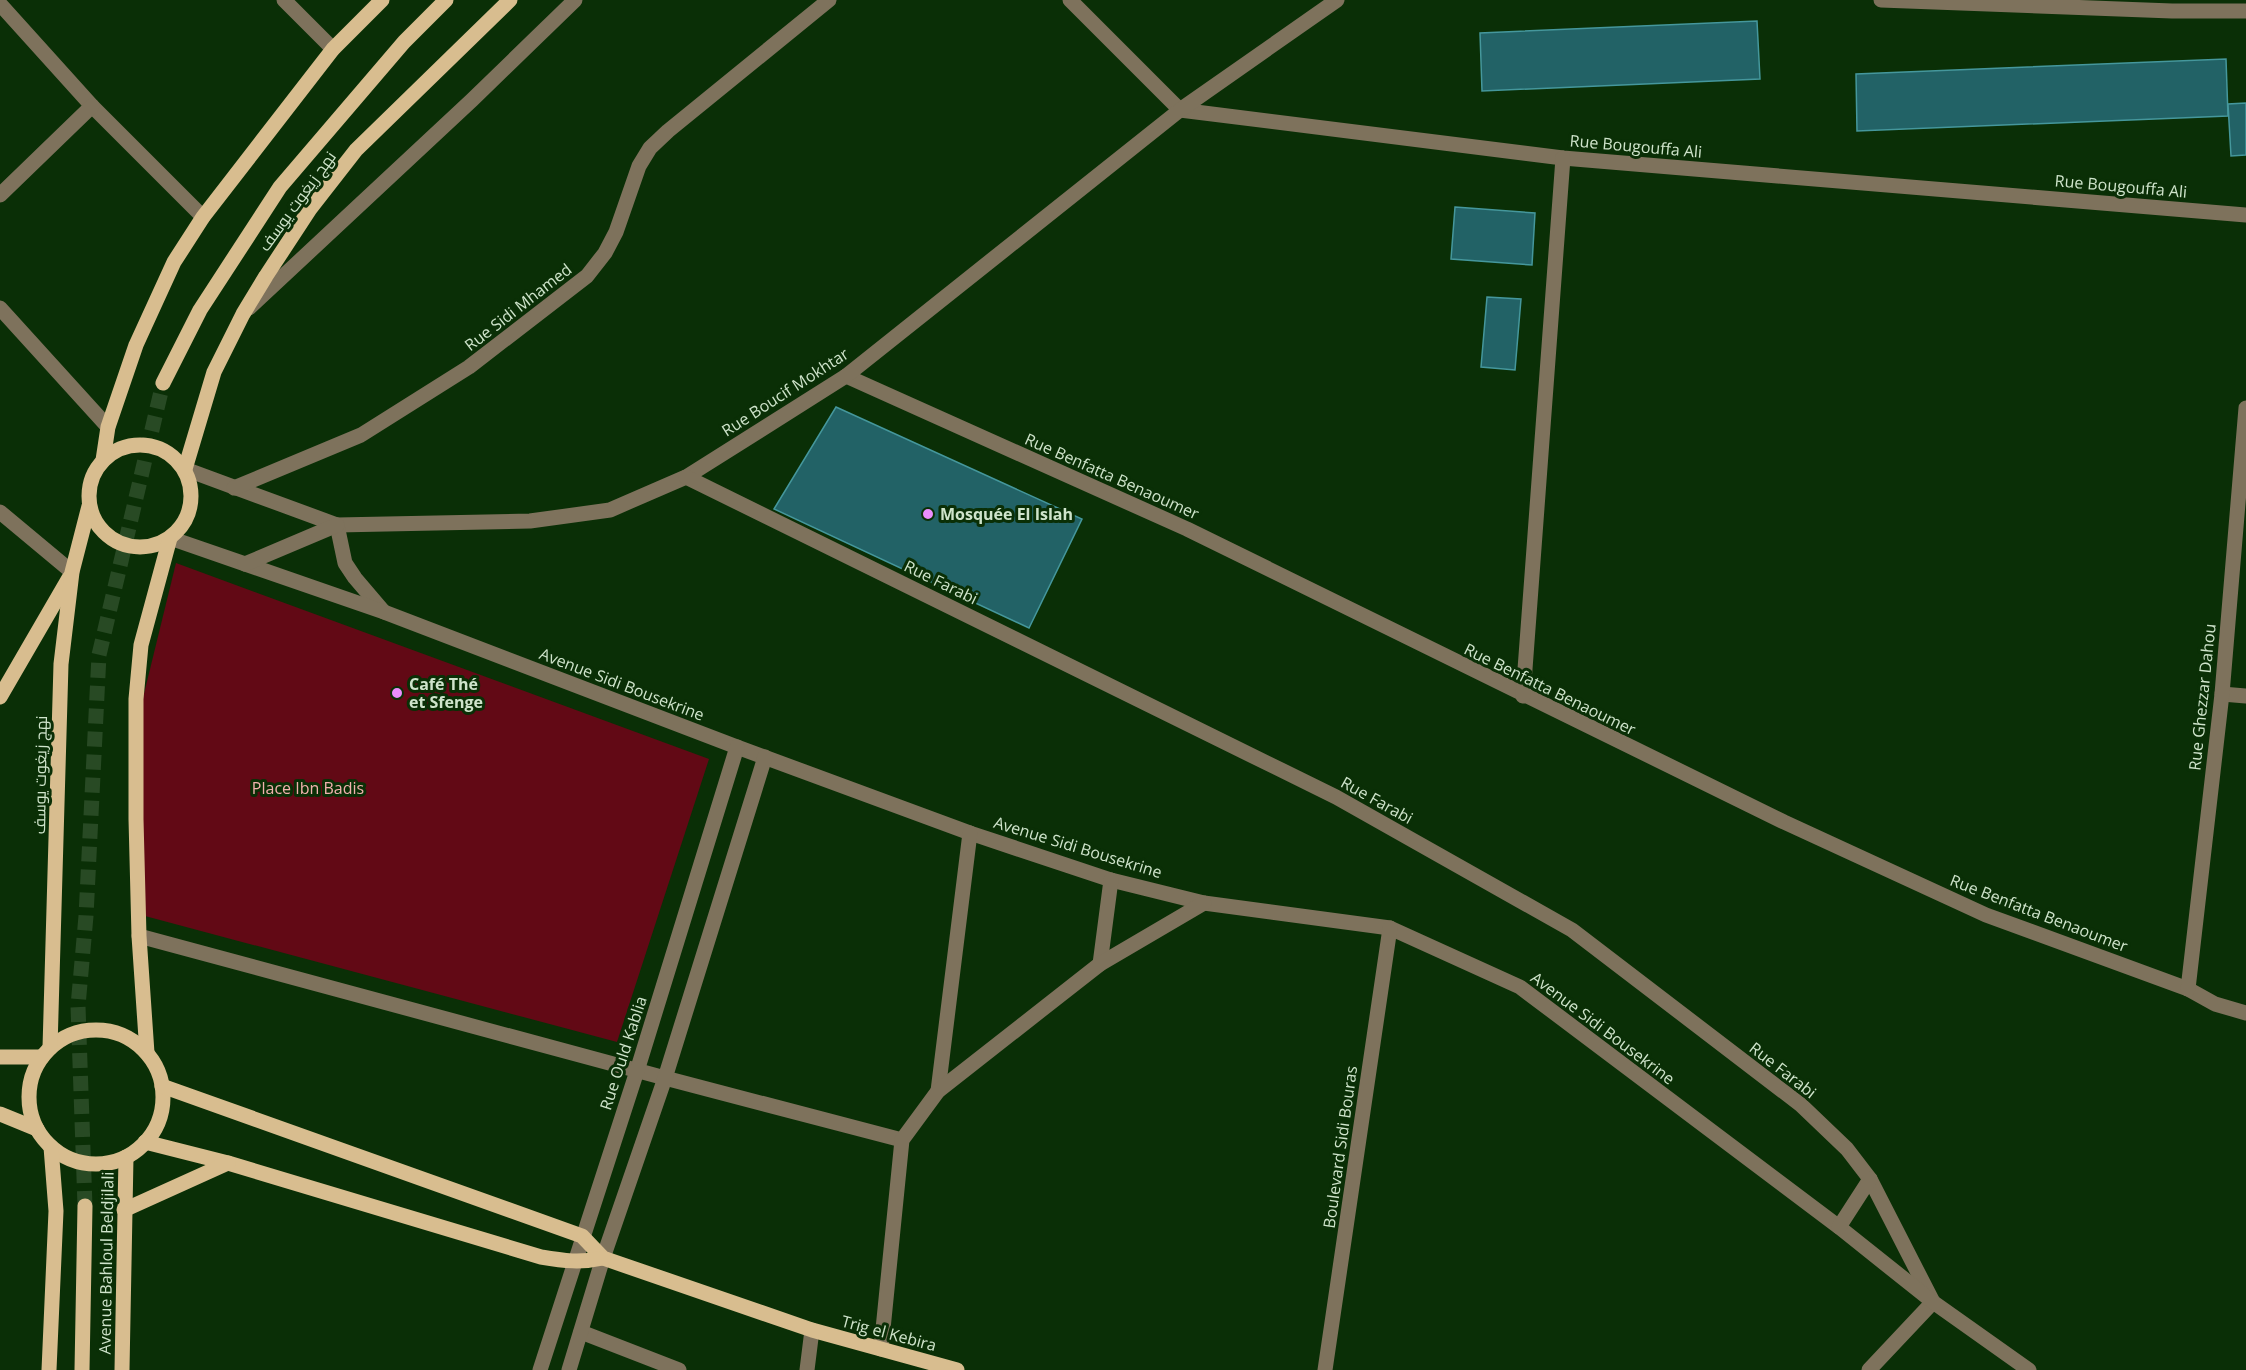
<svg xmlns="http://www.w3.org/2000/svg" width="2246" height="1370" font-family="'Open Sans',Cairo,sans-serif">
<rect width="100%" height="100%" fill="#0a2f06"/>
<path fill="#620915" d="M176 563 709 759 617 1042 145 916 140 710Z"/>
<g fill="#226266" stroke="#45979c" stroke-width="1.5">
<path d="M1757 21 1760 79 1482 91 1480 33Z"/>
<path d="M2226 59 2228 116 1857 131 1856 74Z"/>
<path d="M2246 103V155L2231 156 2228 104Z"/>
<path d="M1455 207 1535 213 1532 265 1451 259Z"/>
<path d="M1487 297 1521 299 1515 370 1481 367Z"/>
<path d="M836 407 1082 519 1029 628 774 509Z"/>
</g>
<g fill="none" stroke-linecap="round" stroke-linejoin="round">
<path stroke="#284a24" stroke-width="15" stroke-dasharray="15 8" stroke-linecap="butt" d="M85 1206 78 1006 86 916 99 655 163 383"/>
<g stroke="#7e725c" stroke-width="15">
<path d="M284 0 333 49"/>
<path d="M1070 0 1180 110 1563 158 2246 215"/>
<path d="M1881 0 2172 11H2246"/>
<path d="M0 4 92 106 203 217"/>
<path d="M0 195 92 106"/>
<path d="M0 308 108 427"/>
<path d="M249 308 472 100 575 0"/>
<path d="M846 376 1187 529 1784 822 1986 915 2188 989 2215 1004 2246 1013"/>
<path d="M185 469 337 525 530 521 610 510 686 477 846 376 1180 110 1337 0"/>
<path d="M686 477 1336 797 1572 930 1801 1105 1847 1149 1870 1179 1933 1302 1869 1370"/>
<path d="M234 488 361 435 469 367 587 276 605 253 616 232 639 166 650 148 668 131 829 0"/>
<path d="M0 512 72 572"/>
<path d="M337 525 345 563 355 578 384 612"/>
<path d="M170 538 384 612 737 747 970 833 1111 880 1204 903 1390 928 1520 987 1839 1227 1933 1302 2029 1370"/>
<path d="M245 564 337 525"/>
<path d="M2222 694 2246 696"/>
<path d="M1523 696 1563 158"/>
<path d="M139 936 665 1078 902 1140"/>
<path d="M1100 964 1111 880"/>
<path d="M2188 989 2222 694 2246 408"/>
<path d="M938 1091 970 833"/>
<path d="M1839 1227 1870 1179"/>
<path d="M581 1332 679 1370"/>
<path d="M881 1349 902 1140 938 1091 1100 964 1204 903"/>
<path d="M540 1370 637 1071 737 747"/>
<path d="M569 1370 603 1258 665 1078 765 757"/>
<path d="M807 1370 812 1330"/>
<path d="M1325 1370 1390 928"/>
</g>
<g stroke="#d8bd8f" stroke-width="15">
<path d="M163 383 200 310 280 187 404 42 446 0"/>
<circle cx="140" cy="496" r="51"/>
<path d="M103 460 108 427 136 345 174 262 203 217 333 49 382 0"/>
<path d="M185 469 214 372 243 314 266 276 310 209 356 150 510 0"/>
<path d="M0 697 69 578"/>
<circle cx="96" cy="1097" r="67"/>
<path d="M50 1048 61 664 72 572 89 506"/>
<path d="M147 1053 139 936 136 819V699L141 645 170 538"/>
<path d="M0 1057H42"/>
<path d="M162 1086 582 1236 603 1258 812 1330 957 1370"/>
<path d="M0 1114 37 1129"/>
<path d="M145 1142 228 1163 541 1257C564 1261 581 1263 603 1258"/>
<path d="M124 1210 228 1163"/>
<path d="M49 1370 56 1211 51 1147"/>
<path d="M82 1370 85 1206"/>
<path d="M122 1370 126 1157"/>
</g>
</g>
<g fill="#eb8dfc" stroke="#0a2f06" stroke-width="2">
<circle cx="928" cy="514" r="6"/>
<circle cx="397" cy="693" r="6"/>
</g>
<g text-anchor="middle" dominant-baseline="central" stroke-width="6" stroke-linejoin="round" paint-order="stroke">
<g font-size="16" fill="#cfe4cb" stroke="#0a2f06">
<text transform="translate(1636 146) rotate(5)">Rue Bougouffa Ali</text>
<text transform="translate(2121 186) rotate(5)">Rue Bougouffa Ali</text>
<text transform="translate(297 201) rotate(-54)">نهج زيغوت يوسف</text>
<text transform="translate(518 307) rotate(-38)">Rue Sidi Mhamed</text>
<text transform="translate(785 392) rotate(-33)">Rue Boucif Mokhtar</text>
<text transform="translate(1112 476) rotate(24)">Rue Benfatta Benaoumer</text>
<text transform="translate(941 582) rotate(26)">Rue Farabi</text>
<text transform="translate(622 684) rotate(21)">Avenue Sidi Bousekrine</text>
<text transform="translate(1550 689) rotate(26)">Rue Benfatta Benaoumer</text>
<text transform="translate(2202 697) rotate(-84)">Rue Ghezzar Dahou</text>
<text transform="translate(40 775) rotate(-89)">نهج زيغوت يوسف</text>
<text transform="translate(1377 800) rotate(29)">Rue Farabi</text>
<text transform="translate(1078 847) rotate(17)">Avenue Sidi Bousekrine</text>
<text transform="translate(2039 913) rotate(21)">Rue Benfatta Benaoumer</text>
<text transform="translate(1603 1028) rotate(37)">Avenue Sidi Bousekrine</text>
<text transform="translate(623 1053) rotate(-72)">Rue Ould Kablia</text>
<text transform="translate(1783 1070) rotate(38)">Rue Farabi</text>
<text transform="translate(1340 1147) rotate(-82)">Boulevard Sidi Bouras</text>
<text transform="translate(106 1263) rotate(-89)">Avenue Bahloul Beldjilali</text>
<text transform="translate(889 1333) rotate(15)">Trig el Kebira</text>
</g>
<g font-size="16" font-weight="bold" fill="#cfe4cb" stroke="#0a2f06" text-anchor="start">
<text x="940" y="514">Mosquée El Islah</text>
<text x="409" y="684">Café Thé<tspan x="409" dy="18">et Sfenge</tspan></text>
</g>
<g font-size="16" fill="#f1b1ae" stroke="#0a2f06">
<text x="308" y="788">Place Ibn Badis</text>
</g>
</g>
</svg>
